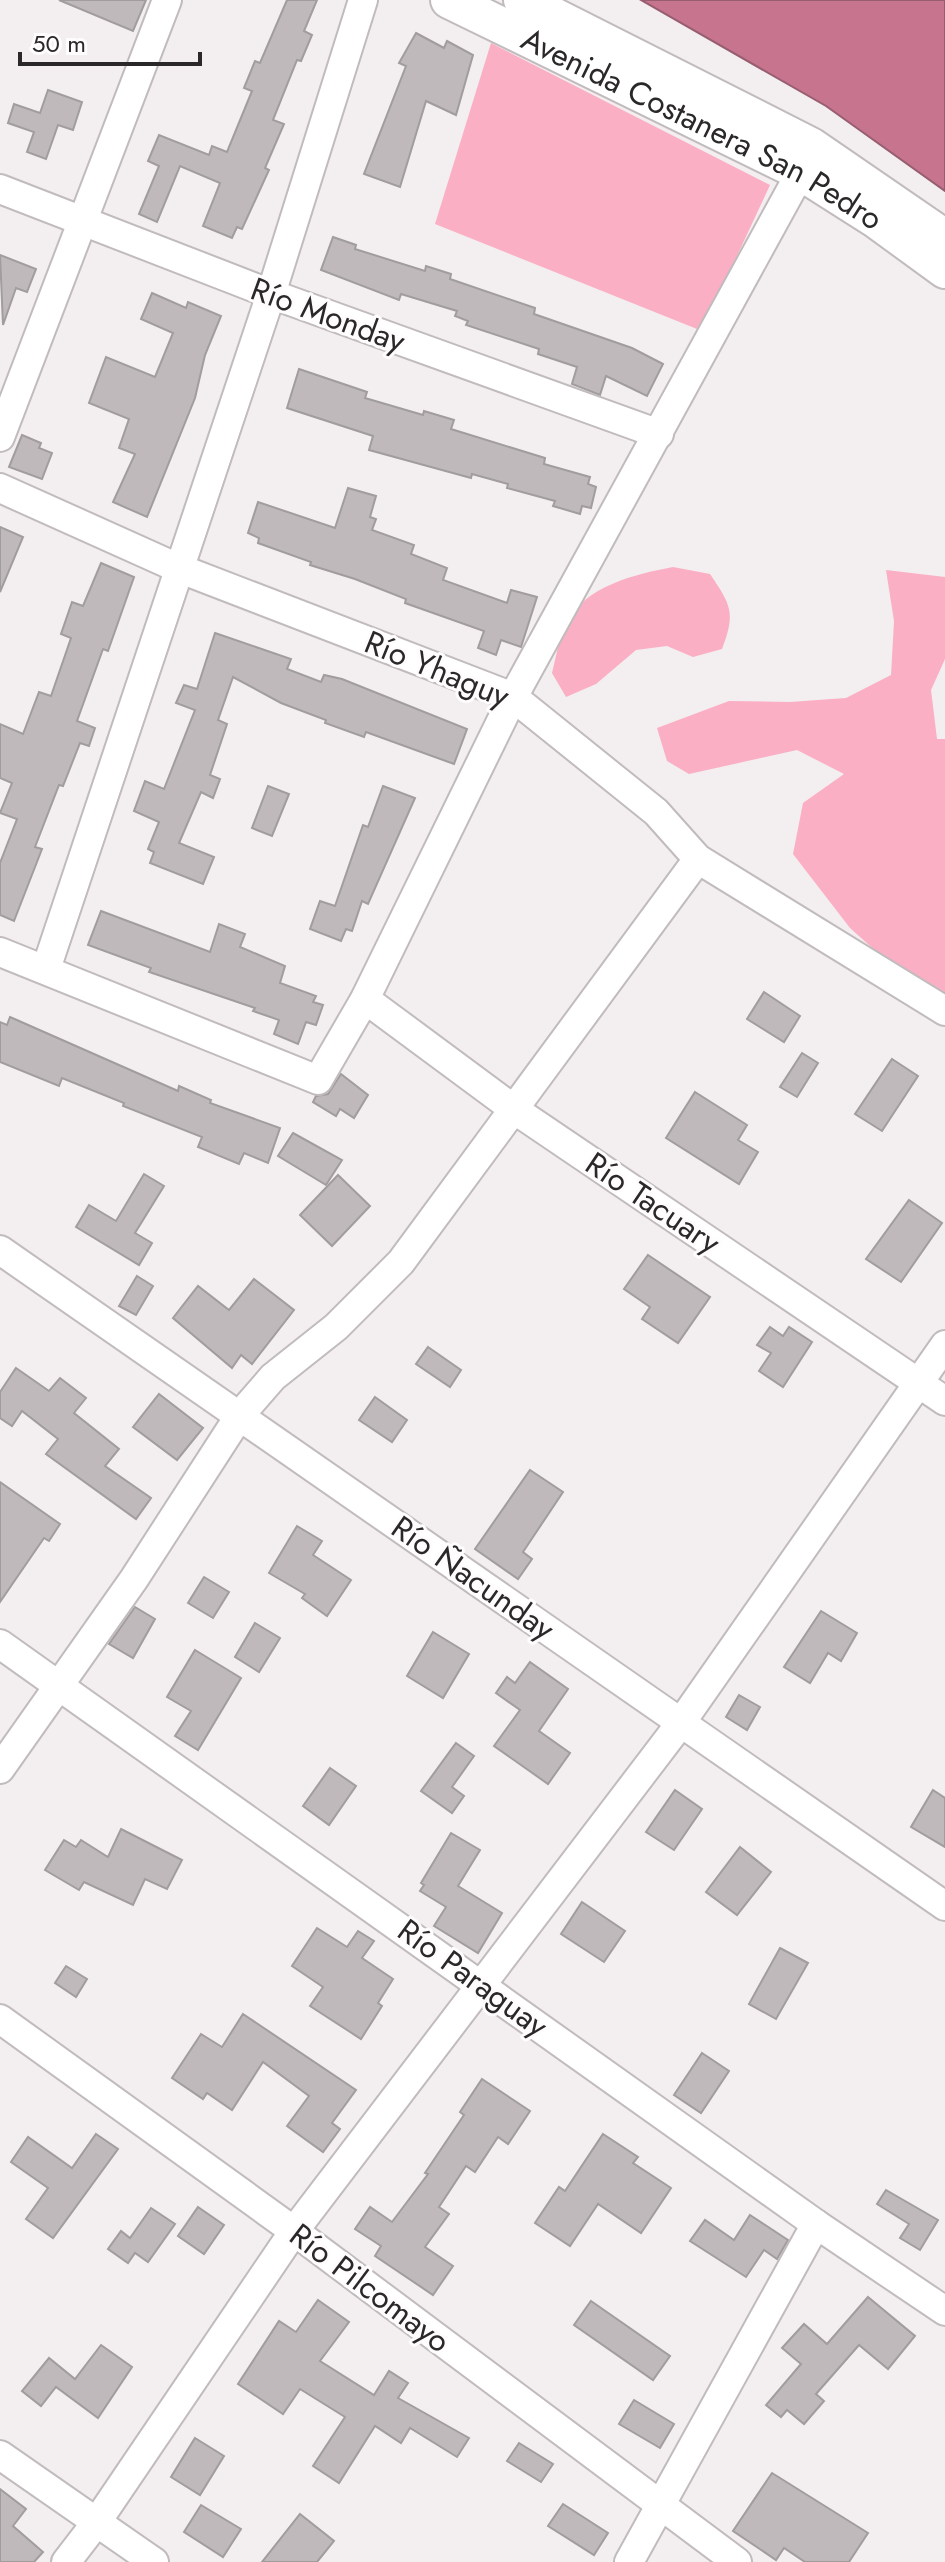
<svg xmlns="http://www.w3.org/2000/svg" width="945" height="2562" font-family="Jost,sans-serif">
<rect width="100%" height="100%" fill="#f3eeef"/>
<g fill="#faafc5">
<path d="M491 43 770 185 702 331 435 224Z"/>
<path d="M673 567 710 574C731 605 736 613 722 649L693 657 667 646 636 650 596 684 566 697 552 673C556 657 559 639 566 624 584 586 636 574 673 567Z"/>
<path d="M886 570 945 577V659L931 690 937 739H945V1002L889 963 850 928 793 854 803 803 844 774 797 750 689 774 667 761 657 728 729 701 790 702 846 698 891 675 894 621Z"/>
</g>
<path fill="#c7748f" stroke="#985d70" stroke-width="2" d="M641 0H945V191L826 106Z"/>
<g fill="#bfb9bb" stroke="#a19c9d" stroke-width="2">
<path d="M59 0H146L133 31Z"/>
<path d="M287 0H317L304 31 312 35 301 61 297 60 273 120 284 124 265 168 269 170 242 229 237 227 232 238 203 226 220 183 180 166 157 222 139 214 159 166 148 161 159 135 209 155 212 146 227 152 252 91 244 88 255 61 260 63Z"/>
<path d="M416 33 444 48 447 41 473 55 456 115 426 101 400 187 364 174 406 66 399 63Z"/>
<path d="M48 90 82 102 73 130 58 125 46 159 27 152 34 132 8 123 14 104 40 113Z"/>
<path d="M333 237 356 245 355 249 425 271 426 266 451 274 450 279 535 308 534 314 632 348 663 364 647 396 606 376 600 395 572 384 577 367 538 354 539 349 466 325 468 321 455 316 457 311 401 294 399 300 321 270Z"/>
<path d="M0 255 36 269 27 292 16 288 3 325Z"/>
<path d="M152 293 186 308 188 302 221 316 205 355 195 398 147 517 113 502 135 454 119 448 129 419 89 403 106 357 155 377 173 333 141 319Z"/>
<path d="M299 369 367 392 365 398 423 415 424 411 454 420 451 429 545 458 544 464 590 477 588 484 596 487 591 508 582 506 580 514 553 506 555 501 507 488 508 484 472 474 471 478 369 450 373 436 287 408Z"/>
<path d="M22 435 41 443 39 448 52 453 42 479 9 467Z"/>
<path d="M348 488 376 496 370 517 376 519 372 530 414 545 411 554 447 568 443 580 507 603 511 590 537 597 521 647 501 640 496 655 478 648 484 631 405 603 406 599 355 579 310 565 311 562 258 543 259 538 248 533 258 502 335 528Z"/>
<path d="M0 527 23 537 0 592Z"/>
<path d="M101 563 134 577 108 651 103 649 77 721 95 728 89 746 80 743 63 786 59 785 35 847 42 849 14 921 0 915V863L17 819 0 813 12 783 0 778V724L23 734 39 692 51 696 71 638 61 634 72 602 83 606Z"/>
<path d="M215 633 291 659 287 669 321 682 324 675 342 679 467 729 454 764 366 732 364 737 325 723 326 720 281 703 233 677 218 720 227 724 210 775 220 779 213 798 201 792 179 843 214 857 203 884 150 863 154 852 148 849 159 822 134 811 145 781 164 789 195 710 176 703 184 685 197 689Z"/>
<path d="M268 786 289 794 272 836 252 828Z"/>
<path d="M383 786 415 798 368 904 362 901 352 931 346 929 341 941 310 929 320 901 335 906 363 825 368 827Z"/>
<path d="M101 911 210 952 219 924 245 934 240 947 285 966 280 983 316 996 313 1002 323 1005 316 1025 306 1022 298 1044 274 1034 279 1020 253 1011 255 1008 149 972 151 968 88 945Z"/>
<path d="M764 992 800 1016 784 1042 747 1019Z"/>
<path d="M10 1017 178 1091 179 1086 211 1100 210 1103 280 1128 268 1163 244 1153 239 1164 198 1147 202 1137 123 1106 124 1103 62 1078 59 1086 0 1062V1022L7 1025Z"/>
<path d="M802 1053 818 1063 797 1097 780 1087Z"/>
<path d="M892 1059 918 1076 882 1131 855 1114Z"/>
<path d="M341 1074 368 1095 354 1118 340 1109 336 1116 313 1102 316 1096 328 1094Z"/>
<path d="M695 1092 747 1125 738 1140 758 1152 739 1184 666 1138Z"/>
<path d="M293 1133 342 1160 326 1185 278 1156Z"/>
<path d="M144 1174 164 1186 135 1233 152 1243 139 1265 76 1227 89 1205 116 1221Z"/>
<path d="M338 1175 370 1206 332 1246 300 1215Z"/>
<path d="M909 1200 942 1223 901 1282 866 1259Z"/>
<path d="M648 1255 710 1297 678 1343 642 1319 650 1307 624 1289Z"/>
<path d="M137 1276 153 1286 136 1315 119 1306Z"/>
<path d="M254 1279 294 1310 252 1364 241 1355 232 1368 173 1318 198 1286 229 1310Z"/>
<path d="M770 1327 783 1336 789 1327 812 1342 783 1387 759 1371 771 1353 757 1345Z"/>
<path d="M428 1347 461 1370 450 1387 416 1364Z"/>
<path d="M16 1368 49 1391 60 1378 86 1398 74 1413 119 1449 105 1466 151 1498 136 1519 46 1454 58 1439 22 1411 12 1426 0 1418V1392Z"/>
<path d="M159 1394 203 1428 177 1460 133 1427Z"/>
<path d="M375 1397 407 1420 392 1442 359 1420Z"/>
<path d="M530 1470 563 1492 523 1552 532 1559 518 1579 475 1549Z"/>
<path d="M0 1482 60 1524 49 1541 44 1538 0 1602Z"/>
<path d="M297 1526 322 1541 313 1555 351 1580 327 1616 302 1598 305 1594 269 1573Z"/>
<path d="M204 1577 229 1592 213 1618 188 1603Z"/>
<path d="M135 1607 155 1619 133 1658 109 1644Z"/>
<path d="M821 1611 857 1633 841 1661 828 1653 810 1683 784 1667Z"/>
<path d="M255 1623 280 1638 259 1672 235 1657Z"/>
<path d="M433 1632 469 1654 443 1698 407 1676Z"/>
<path d="M195 1650 241 1678 198 1750 175 1736 191 1711 167 1697Z"/>
<path d="M530 1662 568 1689 539 1731 570 1753 548 1784 494 1746 520 1710 496 1693 507 1677 515 1683Z"/>
<path d="M739 1695 760 1707 747 1730 726 1717Z"/>
<path d="M456 1743 474 1756 452 1787 464 1796 452 1813 421 1791Z"/>
<path d="M330 1768 356 1786 329 1825 303 1806Z"/>
<path d="M675 1790 702 1809 674 1850 646 1832Z"/>
<path d="M933 1790 945 1798V1847L911 1827Z"/>
<path d="M121 1829 182 1860 167 1889 145 1879 133 1905 84 1882 79 1890 45 1870 64 1840 76 1847 81 1840 108 1857Z"/>
<path d="M451 1833 480 1850 458 1886 502 1913 478 1953 434 1926 446 1907 420 1891 424 1885 421 1883Z"/>
<path d="M740 1847 771 1872 737 1915 706 1892Z"/>
<path d="M582 1902 625 1931 604 1962 561 1934Z"/>
<path d="M317 1928 347 1947 358 1931 374 1941 362 1958 393 1979 378 2003 382 2006 361 2039 310 2006 323 1987 292 1966Z"/>
<path d="M780 1948 808 1963 776 2019 749 2004Z"/>
<path d="M66 1966 87 1979 76 1997 55 1983Z"/>
<path d="M243 2014 356 2090 332 2123 340 2129 323 2152 287 2126 309 2096 263 2062 232 2110 207 2093 203 2099 172 2078 201 2034 222 2047Z"/>
<path d="M702 2053 729 2071 701 2113 674 2095Z"/>
<path d="M482 2079 530 2111 508 2144 498 2137 475 2172 466 2166 439 2207 449 2214 425 2247 453 2266 433 2295 375 2256 381 2246 355 2229 370 2207 392 2222 428 2174 425 2173 464 2115 460 2112Z"/>
<path d="M96 2134 118 2149 53 2238 26 2219 48 2188 11 2162 28 2137 72 2168Z"/>
<path d="M603 2134 638 2157 633 2163 671 2188 641 2233 598 2204 570 2246 535 2223 559 2187 565 2191Z"/>
<path d="M886 2190 938 2220 920 2250 900 2238 909 2224 877 2204Z"/>
<path d="M198 2207 224 2225 204 2254 178 2236Z"/>
<path d="M151 2208 175 2224 148 2262 135 2253 128 2263 108 2249 121 2231 130 2238Z"/>
<path d="M750 2215 788 2240 777 2259 764 2250 746 2277 690 2241 705 2220 734 2240Z"/>
<path d="M868 2297 915 2336 888 2369 859 2345 816 2394 824 2401 804 2424 787 2410 781 2417 766 2405 801 2364 782 2348 804 2324 827 2344Z"/>
<path d="M318 2300 349 2322 320 2361 374 2395 389 2371 408 2383 398 2398 469 2438 457 2457 410 2428 401 2443 375 2426 339 2483 313 2466 345 2417 300 2389 283 2414 238 2384 279 2321 296 2332Z"/>
<path d="M591 2301 670 2356 653 2380 574 2325Z"/>
<path d="M101 2345 132 2367 98 2418 56 2387 41 2406 22 2391 49 2358 75 2379Z"/>
<path d="M634 2400 674 2424 660 2448 619 2424Z"/>
<path d="M195 2438 224 2456 200 2495 171 2477Z"/>
<path d="M519 2443 553 2464 541 2482 507 2461Z"/>
<path d="M772 2473 868 2533 849 2562H805L784 2548 776 2560 733 2531Z"/>
<path d="M0 2489 26 2509 13 2526 43 2552 34 2562H0Z"/>
<path d="M563 2504 608 2533 594 2555 548 2526Z"/>
<path d="M201 2505 241 2529 223 2557 184 2532Z"/>
<path d="M300 2514 334 2541 317 2562H262Z"/>
</g>
<g fill="none" stroke-linecap="round" stroke-linejoin="round">
<defs>
<g id="minor">
<path d="M0 189 271 294 659 434"/>
<path d="M0 437 167 0"/>
<path d="M0 488 178 568 513 697 656 812 698 859 945 1011"/>
<path d="M0 952 318 1080 365 999 513 697 801 172"/>
<path d="M46 969 271 294 363 0"/>
<path d="M365 999 515 1110 945 1401"/>
<path d="M0 1250 945 1906"/>
<path d="M0 1644 816 2224 945 2311"/>
<path d="M0 1769 134 1579 240 1415 273 1377 336 1327 401 1262 698 859"/>
<path d="M0 2019 294 2231 737 2562"/>
<path d="M0 2455 154 2562"/>
<path d="M66 2562 96 2523 294 2231 680 1724 945 1345"/>
<path d="M629 2562 816 2224"/>
</g>
<g id="major">
<path id="s1" d="M449 0 801 172 875 219 945 270"/>
<path d="M522 0 811 146 945 238"/>
</g>
</defs>
<use href="#minor" stroke="#c1bbbd" stroke-width="32"/>
<use href="#major" stroke="#c1bbbd" stroke-width="40"/>
<use href="#minor" stroke="#fff" stroke-width="28"/>
<use href="#major" stroke="#fff" stroke-width="36"/>
</g>
<g text-anchor="middle" dominant-baseline="central" stroke-width="6" stroke-linejoin="round" paint-order="stroke">
<g font-size="32" fill="#2a2828" stroke="#fefcfd">
<text stroke="none"><textPath href="#s1" startOffset="284">Avenida Costanera San Pedro</textPath></text>
<text transform="translate(328 315) rotate(20)">Río Monday</text>
<text transform="translate(437 669) rotate(22)">Río Yhaguy</text>
<text transform="translate(653 1203) rotate(34)">Río Tacuary</text>
<text transform="translate(473 1578) rotate(35)">Río Ñacunday</text>
<text transform="translate(473 1978) rotate(36)">Río Paraguay</text>
<text transform="translate(370 2288) rotate(37)">Río Pilcomayo</text>
</g>
</g>
<path d="M20 52v12h180v-12" fill="none" stroke="#2a2828" stroke-width="4"/>
<text x="32" y="52" font-size="24" fill="#2a2828" stroke="#fefcfd" stroke-width="6" paint-order="stroke">50 m</text>
</svg>
